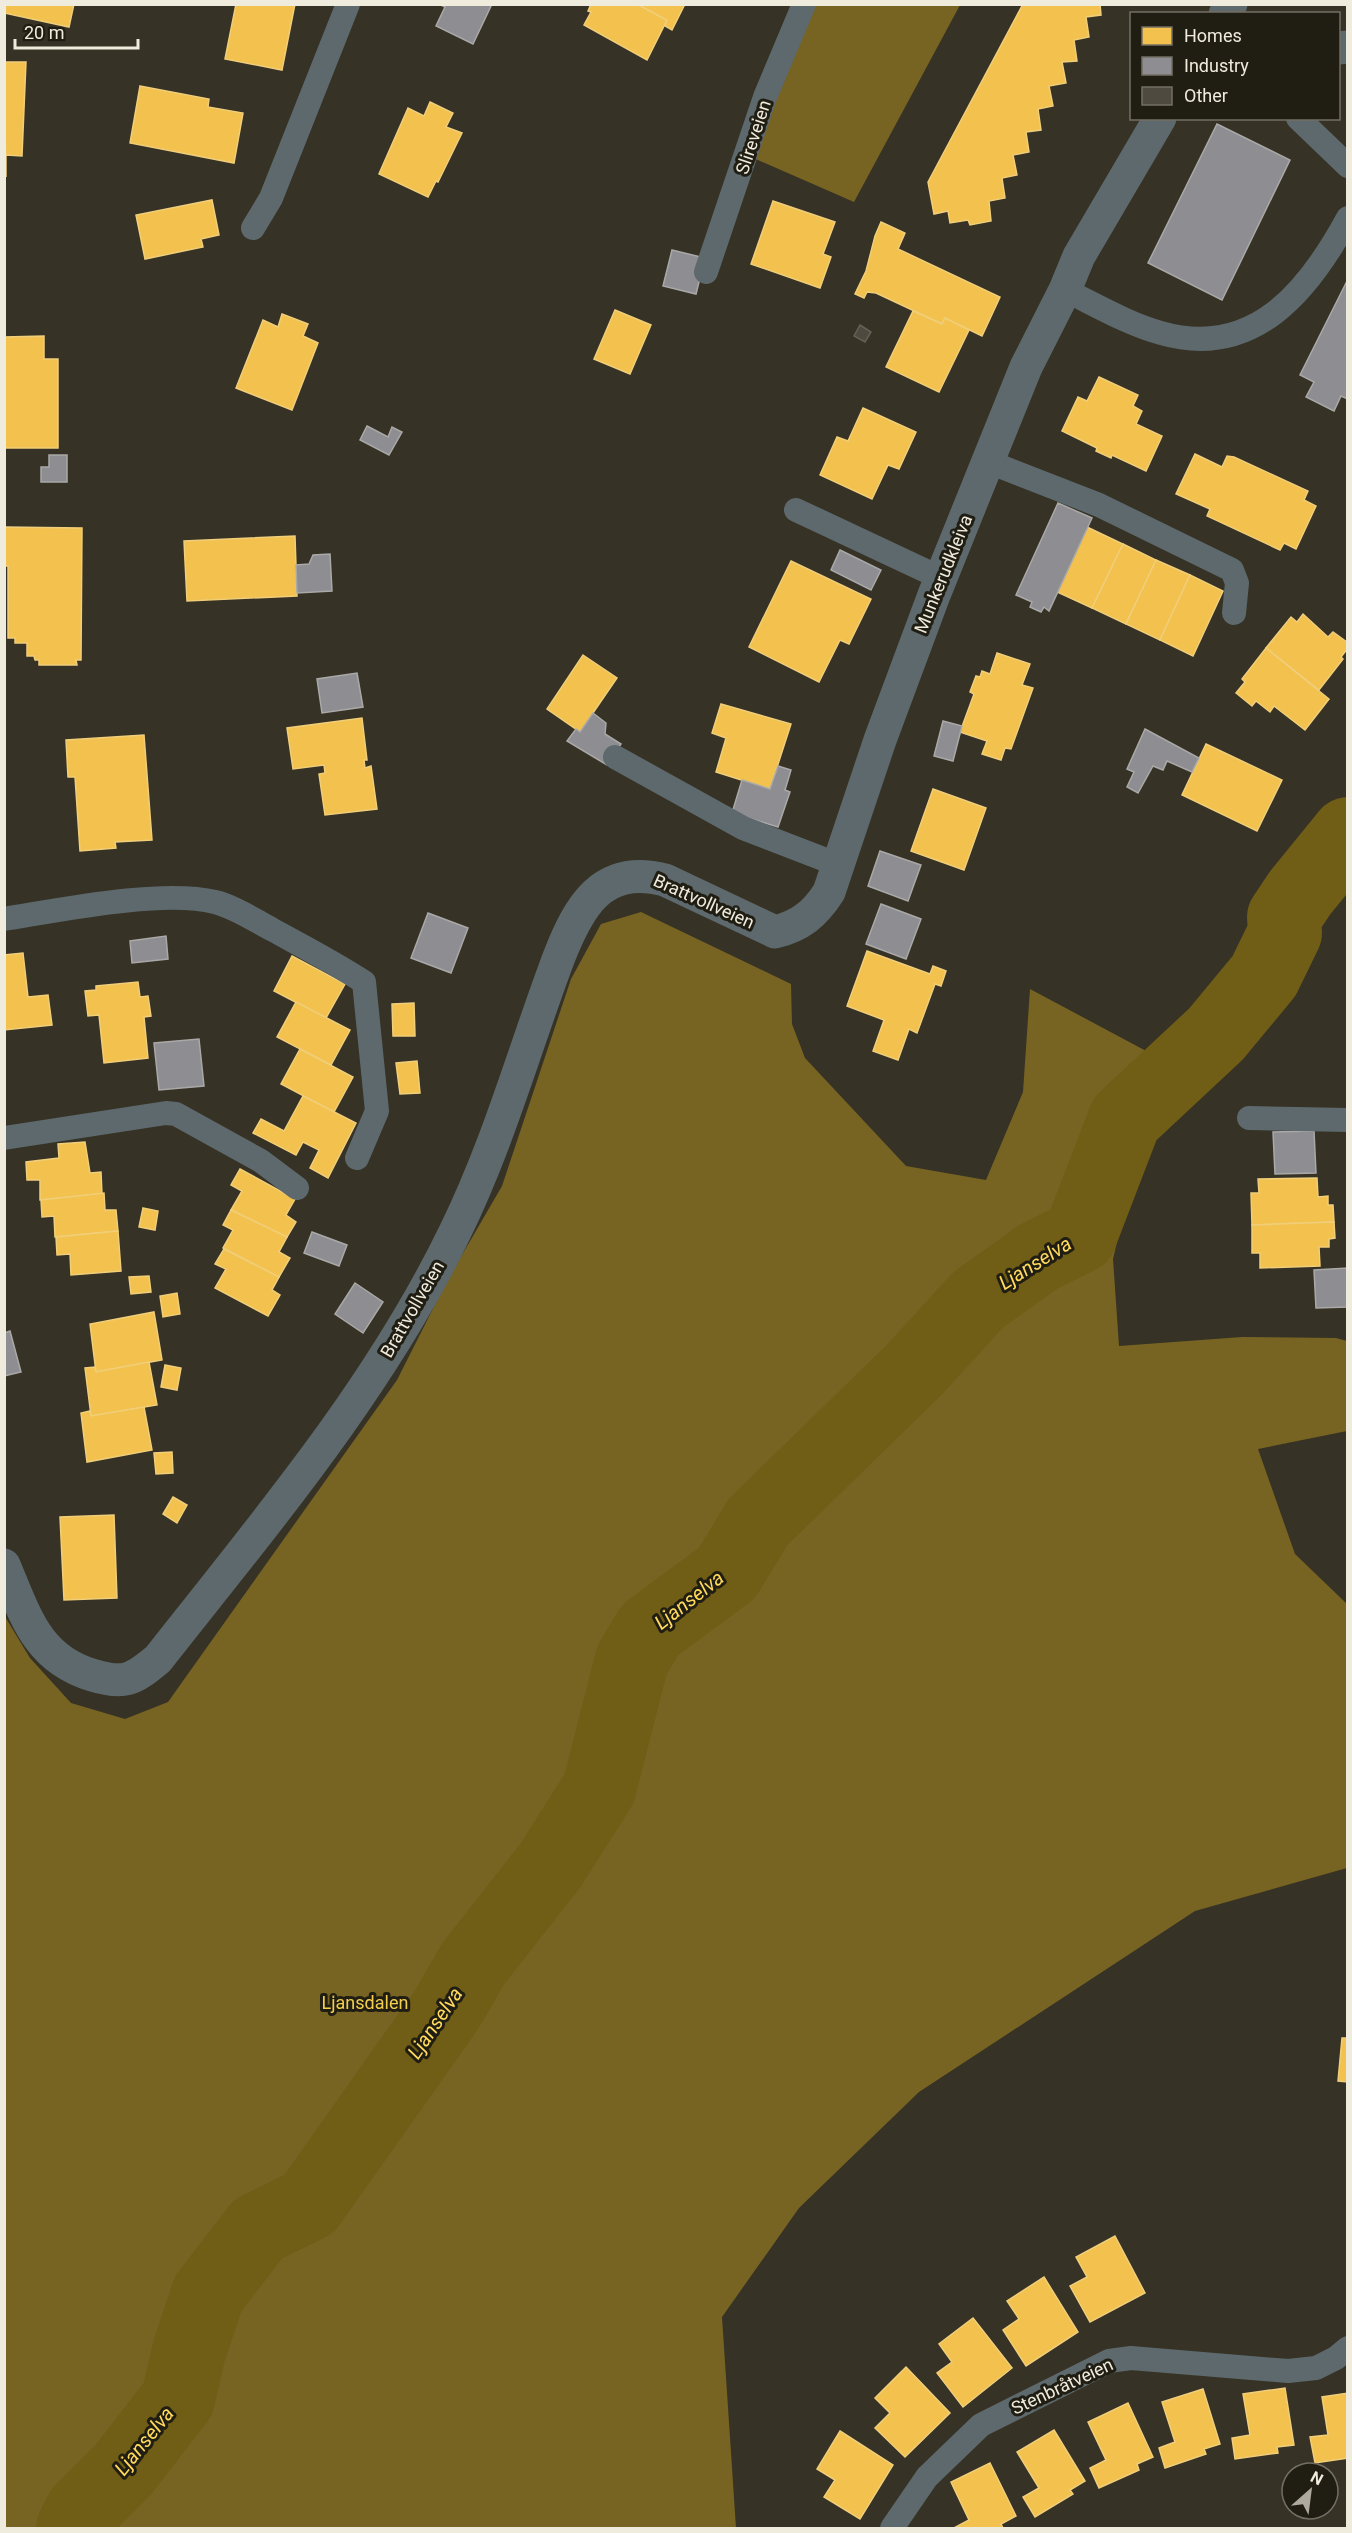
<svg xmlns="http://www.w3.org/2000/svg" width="1352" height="2533" font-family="Roboto,sans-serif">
<rect width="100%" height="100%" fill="#363225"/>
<g fill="#776423">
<path d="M802 5H960L854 202 742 153Z"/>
<path d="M641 912 791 984 792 1024 805 1058 906 1166 986 1180 1023 1092 1030 989 1178 1068 1200 1086 1153 1132 1130 1186 1113 1259 1119 1346 1242 1337 1336 1338 1347 1341V1431L1258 1449 1295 1554 1347 1604V1868L1195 1911 919 2092 799 2208 722 2317 736 2528H5L4 1615 30 1658 71 1703 125 1719 168 1702 397 1380 448 1279 502 1186 571 979 601 924Z"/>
</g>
<g fill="#f2c14e" stroke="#f1ce79" stroke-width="1.5">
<path d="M4 4H74L69 27 4 13Z"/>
<path d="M236 4H295L282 70 225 59Z"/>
<path d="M591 4H637L667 20 647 60 584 25 591 12 588 11Z"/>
<path d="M637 4H685L672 30 665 26 667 20Z"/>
<path d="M1023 4H1100L1101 15 1086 17 1089 37 1074 40 1077 61 1062 62 1066 83 1049 86 1053 106 1038 109 1041 130 1026 132 1029 152 1013 155 1017 175 1002 178 1005 198 989 201 991 221 970 225 968 220 950 223 948 211 934 214 928 182Z"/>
<path d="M4 62H26L22 156 6 155V177Z"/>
<path d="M140 86 209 99 208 107 243 113 234 163 130 143Z"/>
<path d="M430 102 453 113 446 127 462 133 438 182 436 181 428 197 379 174 408 108 424 116Z"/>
<path d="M212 200 219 235 201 239 203 247 145 259 136 215Z"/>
<path d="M773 201 835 222 823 254 831 257 820 288 751 264Z"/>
<path d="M881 222 905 233 898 249 1000 297 982 336 945 318 942 324 876 293 867 292 864 298 855 294 866 271 875 236Z"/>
<path d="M615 310 651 325 630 374 594 359Z"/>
<path d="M913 311 942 324 945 318 969 330 939 392 886 367Z"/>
<path d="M282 314 308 324 303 336 318 343 292 410 236 388 263 320 278 327Z"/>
<path d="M44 336V359H58V448H4V337Z"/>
<path d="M1099 377 1138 395 1133 406 1142 411 1136 424 1162 436 1146 471 1112 455 1111 458 1096 451 1097 448 1062 431 1078 397 1087 401Z"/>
<path d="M863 408 916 432 899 469 888 465 872 499 820 475 837 437 848 441Z"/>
<path d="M1195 454 1222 467 1227 456 1234 457 1308 491 1304 500 1316 506 1296 549 1284 543 1280 550 1207 516 1210 509 1176 494Z"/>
<path d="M4 527 82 528 81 660H76L77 665H39V660H35L34 656H27V643H15V638H8V566H4Z"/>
<path d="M1087 527 1123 544 1092 608 1057 592Z"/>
<path d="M295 536 297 596 187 601 184 541Z"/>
<path d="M1123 544 1156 560 1126 624 1092 608Z"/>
<path d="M1156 560 1190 575 1160 640 1126 624Z"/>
<path d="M791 561 871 599 849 644 840 640 819 682 749 647Z"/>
<path d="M1190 575 1223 591 1193 656 1160 640Z"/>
<path d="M1303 614 1328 637 1333 632 1348 643V648L1341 657 1343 659 1319 690 1266 648 1291 617 1297 622Z"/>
<path d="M1266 648 1329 699 1305 730 1274 706 1270 712 1256 701 1252 706 1236 693 1245 682 1242 679Z"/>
<path d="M997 653 1030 664 1022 685 1033 688 1011 749 1005 748 1001 760 982 754 987 741 960 732 974 694 970 692 976 676 980 677 982 671 990 674Z"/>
<path d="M583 655 617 678 580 732 547 709Z"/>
<path d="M721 704 791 724 770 789 716 772 726 738 712 733Z"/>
<path d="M362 718 367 760H364L365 768 371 766 377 809 325 815 319 774 325 773 324 765 293 769 287 728Z"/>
<path d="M144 735 152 840 115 842 116 848 80 851 75 777H68L66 740Z"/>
<path d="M1206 744 1282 780 1257 831 1182 795Z"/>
<path d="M933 789 986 808 964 870 911 851Z"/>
<path d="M867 951 930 974 933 966 946 971 941 986 935 984 917 1033 909 1029 898 1060 873 1051 884 1020 847 1006Z"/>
<path d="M23 953 28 997 48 995 52 1025 4 1030V955Z"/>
<path d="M292 956 345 984 326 1018 274 991Z"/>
<path d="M138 982 140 997 148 996 151 1016 144 1017 148 1058 104 1063 99 1015 88 1016 85 991 96 990V986Z"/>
<path d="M296 1002 350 1030 331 1065 277 1037Z"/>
<path d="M414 1003 415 1036H393L392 1004Z"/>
<path d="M300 1049 353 1077 334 1112 281 1084Z"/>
<path d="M417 1061 420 1093 400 1094 396 1063Z"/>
<path d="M303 1096 356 1123 328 1178 310 1168 319 1150 303 1142 296 1155 253 1133 261 1119 284 1131Z"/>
<path d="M85 1142 90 1173 101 1172 102 1194 40 1200V1180H27L26 1162 59 1158 58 1144Z"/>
<path d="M240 1169 295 1199 286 1215 296 1222 287 1237 231 1210 242 1191 231 1185Z"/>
<path d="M1317 1178 1318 1197 1328 1196V1205H1333L1334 1222 1252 1225 1251 1193H1259L1258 1179Z"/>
<path d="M104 1193 105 1210H116L118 1231 55 1237 54 1216 42 1217 41 1200Z"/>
<path d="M143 1208 158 1211 155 1230 139 1227Z"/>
<path d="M231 1210 287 1237 279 1252 290 1258 279 1277 223 1248 233 1230 223 1225Z"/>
<path d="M1334 1222 1335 1238 1329 1239V1247H1319L1320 1266 1260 1268V1253H1252V1225Z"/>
<path d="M118 1231 121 1271 71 1275 70 1254 57 1255 56 1237Z"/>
<path d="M224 1249 279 1277 272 1290 280 1295 268 1316 215 1288 226 1269 215 1264Z"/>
<path d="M149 1276 151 1292 131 1294 129 1277Z"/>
<path d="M177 1293 180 1314 163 1317 160 1296Z"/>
<path d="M154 1312 162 1360 96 1372 90 1324Z"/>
<path d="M149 1362 157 1405 91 1416 85 1368 95 1367 96 1372Z"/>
<path d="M165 1365 181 1368 177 1390 161 1387Z"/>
<path d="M144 1407 152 1450 87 1462 81 1413 90 1411 91 1416Z"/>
<path d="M172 1452 173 1473 156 1474 154 1453Z"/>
<path d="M173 1497 187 1505 177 1523 163 1514Z"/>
<path d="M114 1515 117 1598 64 1600 60 1517Z"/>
<path d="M1342 2038H1348V2082L1338 2081Z"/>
<path d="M1115 2236 1145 2293 1090 2322 1070 2286 1087 2277 1076 2257Z"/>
<path d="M1044 2277 1078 2332 1026 2366 1003 2330 1019 2319 1007 2301Z"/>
<path d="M973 2318 1012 2368 963 2407 937 2373 952 2362 939 2344Z"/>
<path d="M906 2367 950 2413 905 2457 875 2428 890 2413 875 2398Z"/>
<path d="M1285 2388 1294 2445 1277 2447 1278 2453 1235 2459 1232 2438 1250 2435 1243 2394Z"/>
<path d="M1203 2389 1220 2444 1204 2449 1206 2454 1165 2468 1159 2448 1175 2442 1162 2402Z"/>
<path d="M1348 2393V2458L1315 2463 1310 2437 1328 2435 1322 2397Z"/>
<path d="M1128 2403 1153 2457 1137 2464 1139 2470 1099 2488 1090 2468 1106 2460 1088 2422Z"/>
<path d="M1054 2430 1085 2481 1070 2490 1073 2494 1035 2517 1023 2497 1039 2488 1017 2452Z"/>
<path d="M840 2431 893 2465 860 2519 824 2497 835 2480 817 2469Z"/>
<path d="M990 2463 1016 2516 1001 2524 1003 2528H954L969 2520 951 2482Z"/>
</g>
<g fill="#8d8d92" stroke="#aaa9a8" stroke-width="1.5">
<path d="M439 4H492L473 44 436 26 445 7Z"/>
<path d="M1217 124 1290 160 1222 300 1148 263Z"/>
<path d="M672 250 705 258 696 294 663 286Z"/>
<path d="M1348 279V399L1341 396 1334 411 1306 397 1314 382 1300 375Z"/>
<path d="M367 426 388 437 392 427 402 432 389 455 360 440Z"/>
<path d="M49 455H67V482H41V467H49Z"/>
<path d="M1058 503 1092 518 1049 611 1044 607 1041 612 1030 607 1032 602 1016 595Z"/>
<path d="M840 550 881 570 871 590 831 570Z"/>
<path d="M330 554 332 591 297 593 296 565 309 564 313 555Z"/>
<path d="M357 673 363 707 322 713 317 679Z"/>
<path d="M593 713 606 723 605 734 621 744 607 765 567 741 576 729 580 732Z"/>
<path d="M943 721 962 726 953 761 934 756Z"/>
<path d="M1145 729 1199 758 1192 772 1167 761 1163 770 1153 766 1138 793 1127 787 1134 772 1127 769Z"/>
<path d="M778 766 791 770 785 790 790 792 778 827 732 813 742 780 770 789Z"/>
<path d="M880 851 921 865 908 901 868 886Z"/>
<path d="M881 904 921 919 906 959 866 944Z"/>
<path d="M428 913 468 928 451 973 411 958Z"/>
<path d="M166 936 168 959 132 963 130 941Z"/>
<path d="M199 1039 204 1086 159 1090 154 1043Z"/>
<path d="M1314 1131 1316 1173 1275 1174 1273 1132Z"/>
<path d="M312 1232 347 1245 339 1266 304 1253Z"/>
<path d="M1348 1268V1307L1316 1308 1314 1270Z"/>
<path d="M355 1283 383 1302 363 1333 335 1314Z"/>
<path d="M10 1331 21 1372 4 1376V1333Z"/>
</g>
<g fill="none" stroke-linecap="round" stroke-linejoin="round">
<path stroke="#705d16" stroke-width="74" d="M73 2528 81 2512 123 2470 178 2399 189 2351 208 2294 258 2229 309 2204 447 2009 473 1964 550 1866 599 1789 632 1660 650 1630 727 1573 758 1522 914 1370 978 1300 1038 1257 1080 1236 1125 1119 1216 1034 1264 976 1285 933 1284 917 1300 893 1348 834"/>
</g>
<path fill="#4e4a40" stroke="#656156" stroke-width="1.5" d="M860 325 871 332 865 342 854 336Z"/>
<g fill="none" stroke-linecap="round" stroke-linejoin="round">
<g stroke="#5d696c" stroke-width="24">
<path d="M1298 118 1348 166"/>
<path d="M253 228 271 198 348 4"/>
<path d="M706 272 765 97 804 4"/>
<path d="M1065 290C1096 305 1128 324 1161 333 1254 360 1309 290 1348 218"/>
<path d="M989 462 1099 505 1232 570 1237 583 1234 613"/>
<path d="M796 510 941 578"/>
<path d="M615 757 743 828 839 865"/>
<path d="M4 919C60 910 162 889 215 902 235 907 254 920 273 930 304 947 335 963 364 982L377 1111 357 1158"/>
<path d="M1249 1118 1348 1120"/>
<path d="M4 1138 166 1113 176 1114 261 1161 297 1188"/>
<path d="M892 2528 927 2477 981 2425 1109 2361 1131 2358 1288 2371 1316 2368 1336 2358 1348 2348"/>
</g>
<g stroke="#5d696c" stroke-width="33">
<path d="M1225 14 1231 4"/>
<path d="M1338 48 1348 47"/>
<path d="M4 1565C25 1614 36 1658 92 1675 124 1685 133 1680 158 1659 265 1523 379 1389 455 1232 499 1142 524 1050 559 957 579 906 602 864 665 880L775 932C800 926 815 914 829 892L880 740 934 595 1026 367 1065 290 1079 256 1160 118"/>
</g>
</g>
<g text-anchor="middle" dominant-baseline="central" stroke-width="6" stroke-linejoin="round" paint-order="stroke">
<g font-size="18" fill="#efebdd" stroke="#201d13">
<text transform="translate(753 137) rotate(-72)">Slireveien</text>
<text transform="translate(943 574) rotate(-68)">Munkerudkleiva</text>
<text transform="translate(704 901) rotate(24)">Brattvollveien</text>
<text transform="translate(412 1309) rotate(-60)">Brattvollveien</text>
<text transform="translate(1062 2386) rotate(-25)">Stenbråtveien</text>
</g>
<g font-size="18" fill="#f2cd4e" stroke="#201d13">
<text x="365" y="2002">Ljansdalen</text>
</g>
<g font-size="20" font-style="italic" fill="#ffda5c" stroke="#201d13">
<text transform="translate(1035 1263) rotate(-32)">Ljanselva</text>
<text transform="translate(689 1600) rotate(-38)">Ljanselva</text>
<text transform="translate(435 2023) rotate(-56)">Ljanselva</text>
<text transform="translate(144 2441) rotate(-51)">Ljanselva</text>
</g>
</g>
<rect width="1352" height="2533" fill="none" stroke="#efebdd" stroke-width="12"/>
<rect x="1130" y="12" width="210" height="108" fill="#201d13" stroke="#736f64" stroke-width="1.5"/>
<rect x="1142" y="27" width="30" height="18" fill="#f2c14e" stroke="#736f64" stroke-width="1.5"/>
<text x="1184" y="42" font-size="18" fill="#efebdd">Homes</text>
<rect x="1142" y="57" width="30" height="18" fill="#8d8d92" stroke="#736f64" stroke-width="1.5"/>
<text x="1184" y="72" font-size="18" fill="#efebdd">Industry</text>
<rect x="1142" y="87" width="30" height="18" fill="#4e4a40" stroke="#736f64" stroke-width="1.5"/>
<text x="1184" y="102" font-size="18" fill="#efebdd">Other</text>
<g transform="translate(1310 2491) rotate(28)"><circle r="28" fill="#201d13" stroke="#736f64" stroke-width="1.5"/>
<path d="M0-4.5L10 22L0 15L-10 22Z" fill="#aeaa9d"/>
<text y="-9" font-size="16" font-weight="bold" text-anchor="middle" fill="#efebdd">N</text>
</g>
<path d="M15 39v9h123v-9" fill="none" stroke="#efebdd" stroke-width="3"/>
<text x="24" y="39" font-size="18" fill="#efebdd" stroke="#201d13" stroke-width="4.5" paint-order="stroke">20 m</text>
</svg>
